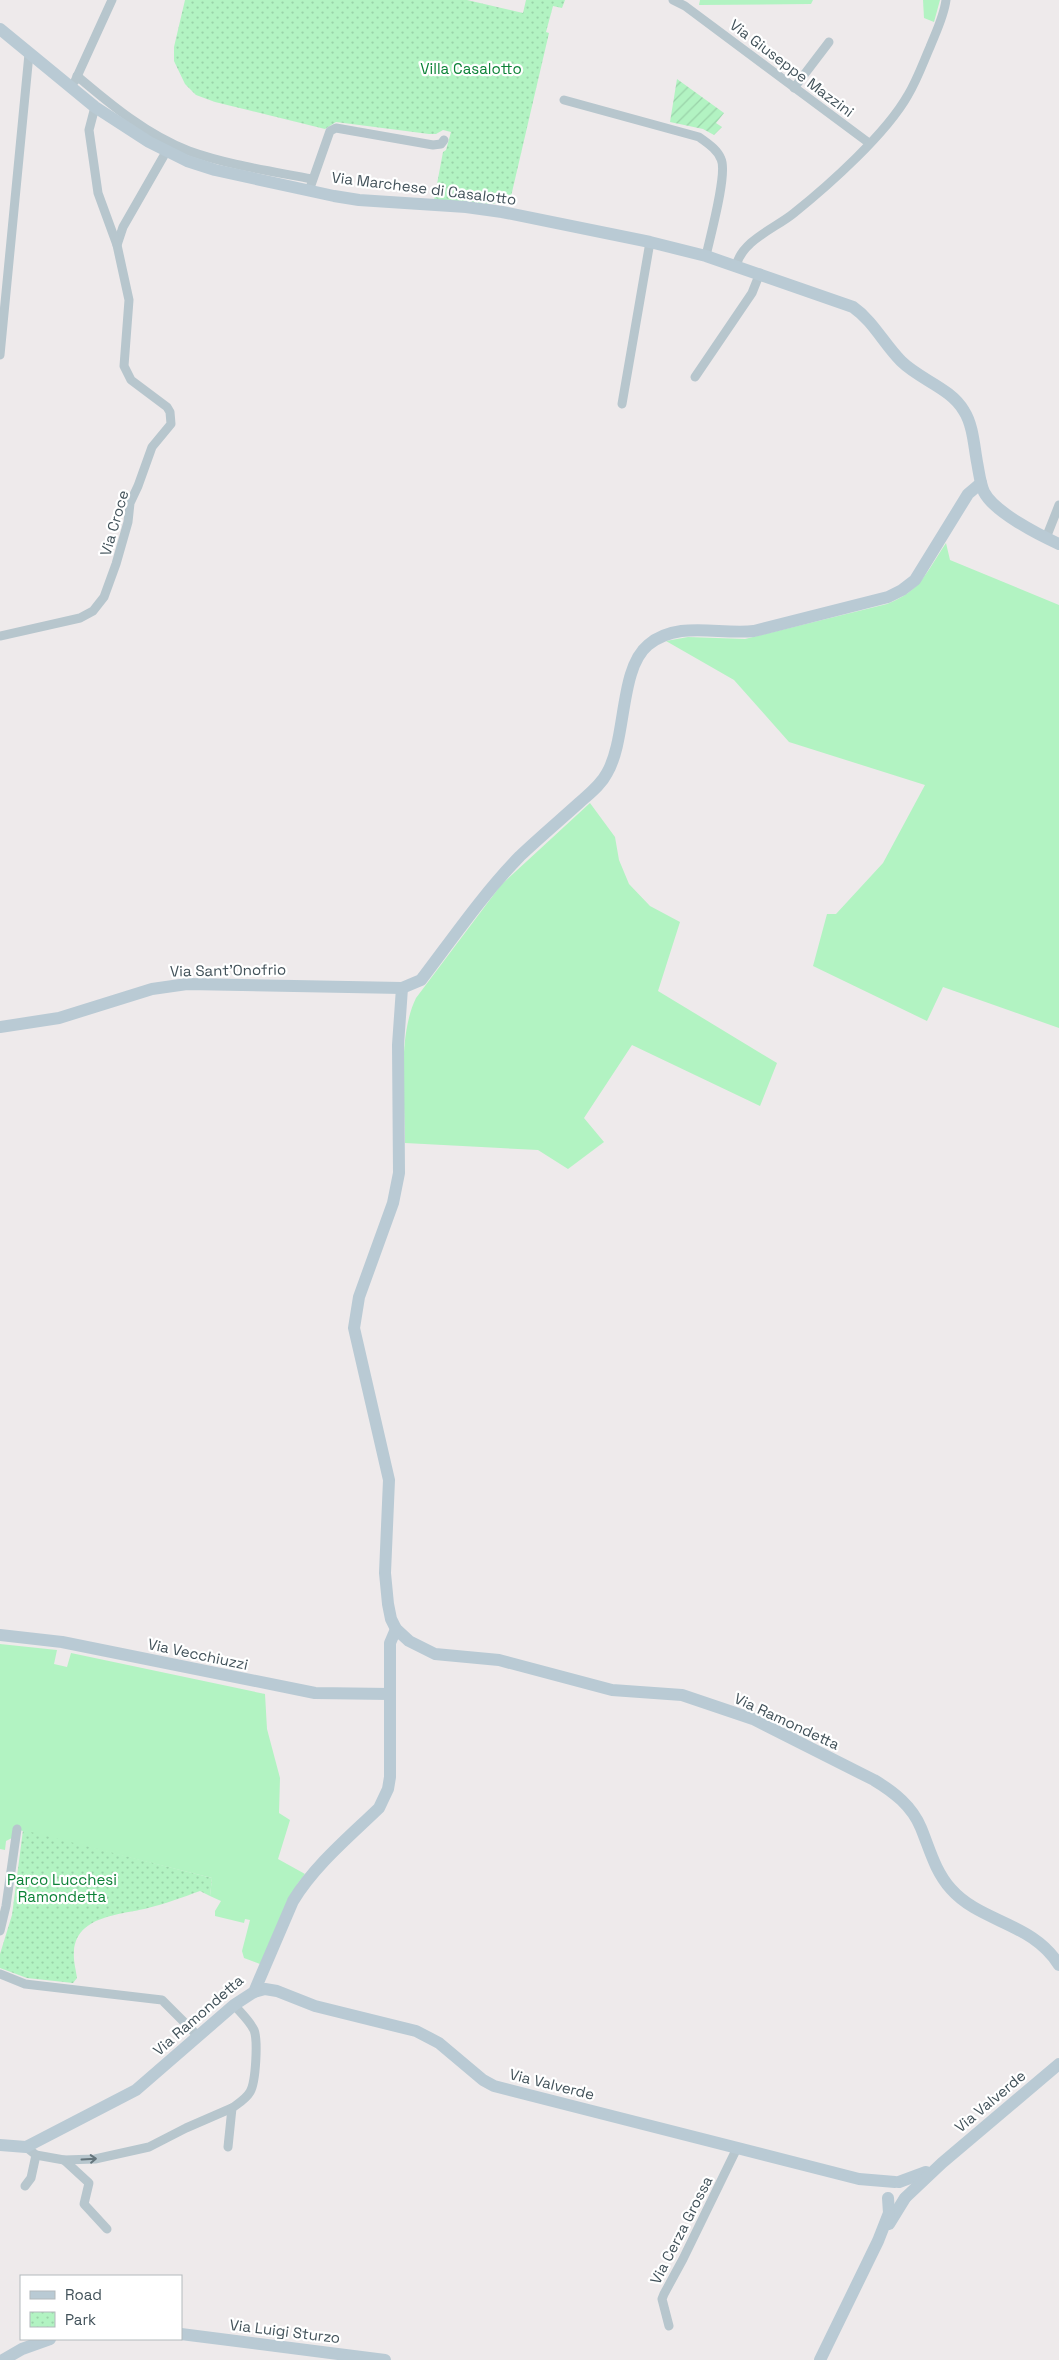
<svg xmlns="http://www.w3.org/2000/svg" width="1059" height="2360" font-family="'Space Grotesk',sans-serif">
<defs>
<pattern id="park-dots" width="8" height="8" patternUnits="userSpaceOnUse" patternTransform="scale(1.25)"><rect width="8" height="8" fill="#b2f3c2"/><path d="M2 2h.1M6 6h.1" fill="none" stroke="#9ad2a9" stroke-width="1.8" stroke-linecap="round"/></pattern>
<pattern id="garden-furrows" width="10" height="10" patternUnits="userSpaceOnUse" patternTransform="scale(1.25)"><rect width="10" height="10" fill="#b2f3c2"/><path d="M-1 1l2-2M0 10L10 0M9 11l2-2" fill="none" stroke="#9ad2a9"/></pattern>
</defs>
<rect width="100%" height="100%" fill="#eeeaeb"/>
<g fill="#b2f3c2">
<path d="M700 0H813L811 4 699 5Z"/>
<path d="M923 0H940L934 22 924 18Z"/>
<path d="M946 543 950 560 1059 605V1028L943 987 927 1021 813 966 827 914H836L883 863 925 785 789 742 734 680 666 641 688 637 745 639 887 604C921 591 927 571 946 543Z"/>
<path d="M590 803 615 837 619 860 629 884 650 906 680 922 658 991 777 1063 760 1106 632 1045 584 1118 604 1142 568 1169 538 1150 405 1143C405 1100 397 1037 416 998L501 885Z"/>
<path d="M0 1644 57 1650 54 1664 67 1667 71 1653 265 1694 267 1729 280 1778 279 1813 290 1820 278 1859 305 1874 298 1883 260 1964 244 1958 242 1951 250 1920 245 1919 244 1923 215 1916V1911L221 1901 210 1896 212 1878 15 1829 14 1837 6 1841 5 1850 0 1849Z"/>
</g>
<g fill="url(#park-dots)">
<path d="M185 0H467L523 13 526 0H565L562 8 553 6 546 32 549 33 509 205 497 200 494 204 434 200 443 152 446 150 451 132 443 130 436 134H429L336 122 325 129 215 102 196 95 185 84 174 61V47Z"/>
<path d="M23 1830 212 1878 210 1896 200 1891C183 1897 165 1904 148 1908 121 1915 77 1915 74 1951 73 1960 76 1970 77 1978L73 1983 27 1978 0 1968V1954L12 1915Z"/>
</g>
<path fill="url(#garden-furrows)" d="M677 79 724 113 716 123 722 127 714 135 703 129 670 122Z"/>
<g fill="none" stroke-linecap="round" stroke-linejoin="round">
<g stroke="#b7c6cd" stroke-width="9">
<path d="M673 0 685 6 869 143"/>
<path d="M77 76C110 104 147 135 189 151 228 165 271 171 312 179"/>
<path d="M75 81 112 0"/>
<path d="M794 88 829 42"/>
<path d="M564 100 699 137C707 143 717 149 721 159 728 173 710 237 706 256"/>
<path d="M311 185 330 131 336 128 433 145 441 144 444 140"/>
<path d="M117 245 123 227 166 152"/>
<path d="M736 266C742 240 776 228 794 213 829 185 886 134 908 95 917 80 923 63 930 47 936 32 944 16 946 0"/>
<path d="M0 355 29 54"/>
<path d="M695 377 752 293 760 273"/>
<path d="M622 404 650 242"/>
<path d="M1046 538 1059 505"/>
<path d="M0 636 80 618 93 611 104 597 116 564 128 522 130 503 138 486 152 447 171 424 170 412 167 407 131 380 124 366 129 300 117 245 98 193 89 130 95 107"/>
<path d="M0 1931 6 1906 17 1829"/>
<path d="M0 1974 25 1984 162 2000 198 2036"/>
<path d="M26 2147 36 2155 64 2160 95 2159 149 2147 186 2128 232 2108"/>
<path d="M228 2147 232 2108C239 2103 246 2099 250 2092 256 2082 258 2040 254 2030 249 2020 241 2013 234 2005"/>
<path d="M64 2160 89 2183 84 2204 107 2229"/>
<path d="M25 2186 31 2178 36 2155"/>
<path d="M669 2326 662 2299 664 2294 683 2259 737 2148"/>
</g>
<g stroke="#b9cad4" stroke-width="12">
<path d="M0 29 95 107 149 142 187 161 215 170 334 196 359 200 466 207 502 212 650 242 706 256 853 307C873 321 884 344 901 361 920 380 951 388 964 411 973 425 974 446 977 462 979 472 980 483 984 492 994 512 1039 535 1059 544"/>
<path d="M402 988 398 1045 399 1173 393 1203 359 1297 354 1328 389 1480 385 1573 388 1604 391 1619 396 1629 409 1641 435 1654 499 1660 612 1690 682 1695 753 1719 874 1780C894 1792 912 1806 921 1828 930 1850 935 1871 951 1889 981 1923 1032 1922 1059 1965"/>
<path d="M0 1027 59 1018 152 989 187 984 402 988 421 980C453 938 483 894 520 856 539 838 559 821 579 803 589 794 601 785 607 773 627 739 619 669 648 645 678 620 718 635 754 631L888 597 902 590 915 580 968 494 981 483"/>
<path d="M0 1635 62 1642 315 1693 390 1694"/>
<path d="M254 1992 265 1989 277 1991 315 2006 416 2031 439 2043 483 2080 494 2086 859 2179 895 2182"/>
<path d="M0 2145 26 2147 136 2090 234 2005 254 1992 293 1901C315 1865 349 1837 379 1808L388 1789 390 1777V1643L396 1629"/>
<path d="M899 2182 926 2172"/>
<path d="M906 2197 942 2163 1059 2064"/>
<path d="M889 2224 905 2198"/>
<path d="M181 2334 385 2360"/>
<path d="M3 2360 22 2349 50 2339"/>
<path d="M820 2360 878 2241 889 2213 888 2198"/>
</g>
</g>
<defs><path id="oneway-shaft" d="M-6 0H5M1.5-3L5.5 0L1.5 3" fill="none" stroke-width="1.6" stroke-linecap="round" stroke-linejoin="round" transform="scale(1.25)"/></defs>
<use stroke="#65757c" href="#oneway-shaft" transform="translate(89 2159) rotate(-3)"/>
<g text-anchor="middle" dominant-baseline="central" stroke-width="4.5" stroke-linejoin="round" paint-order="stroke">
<g font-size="15" fill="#0c8237" stroke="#fff">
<text x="471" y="68">Villa Casalotto</text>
<text x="62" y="1879">Parco Lucchesi<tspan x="62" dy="17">Ramondetta</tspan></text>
</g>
<g font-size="15" fill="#42525a" stroke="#fff">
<text transform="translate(792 68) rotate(37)">Via Giuseppe Mazzini</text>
<text transform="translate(424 188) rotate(7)">Via Marchese di Casalotto</text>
<text transform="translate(114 523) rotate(-74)">Via Croce</text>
<text transform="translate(228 970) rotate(-1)">Via Sant'Onofrio</text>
<text transform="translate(198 1654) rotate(12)">Via Vecchiuzzi</text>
<text transform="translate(787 1721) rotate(25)">Via Ramondetta</text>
<text transform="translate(198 2015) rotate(-41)">Via Ramondetta</text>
<text transform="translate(552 2084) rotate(14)">Via Valverde</text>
<text transform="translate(990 2101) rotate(-40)">Via Valverde</text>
<text transform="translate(681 2230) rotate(-63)">Via Cerza Grossa</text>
<text transform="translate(285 2331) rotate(7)">Via Luigi Sturzo</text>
</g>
</g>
<rect x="20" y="2275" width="162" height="65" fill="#ffffff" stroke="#b3babd"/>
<rect x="30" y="2291" width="25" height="8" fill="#b9cad4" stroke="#b3babd"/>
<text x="65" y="2300" font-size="15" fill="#42525a">Road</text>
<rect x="30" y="2312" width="25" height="15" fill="url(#park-dots)" stroke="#b3babd"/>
<text x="65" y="2325" font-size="15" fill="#42525a">Park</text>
</svg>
